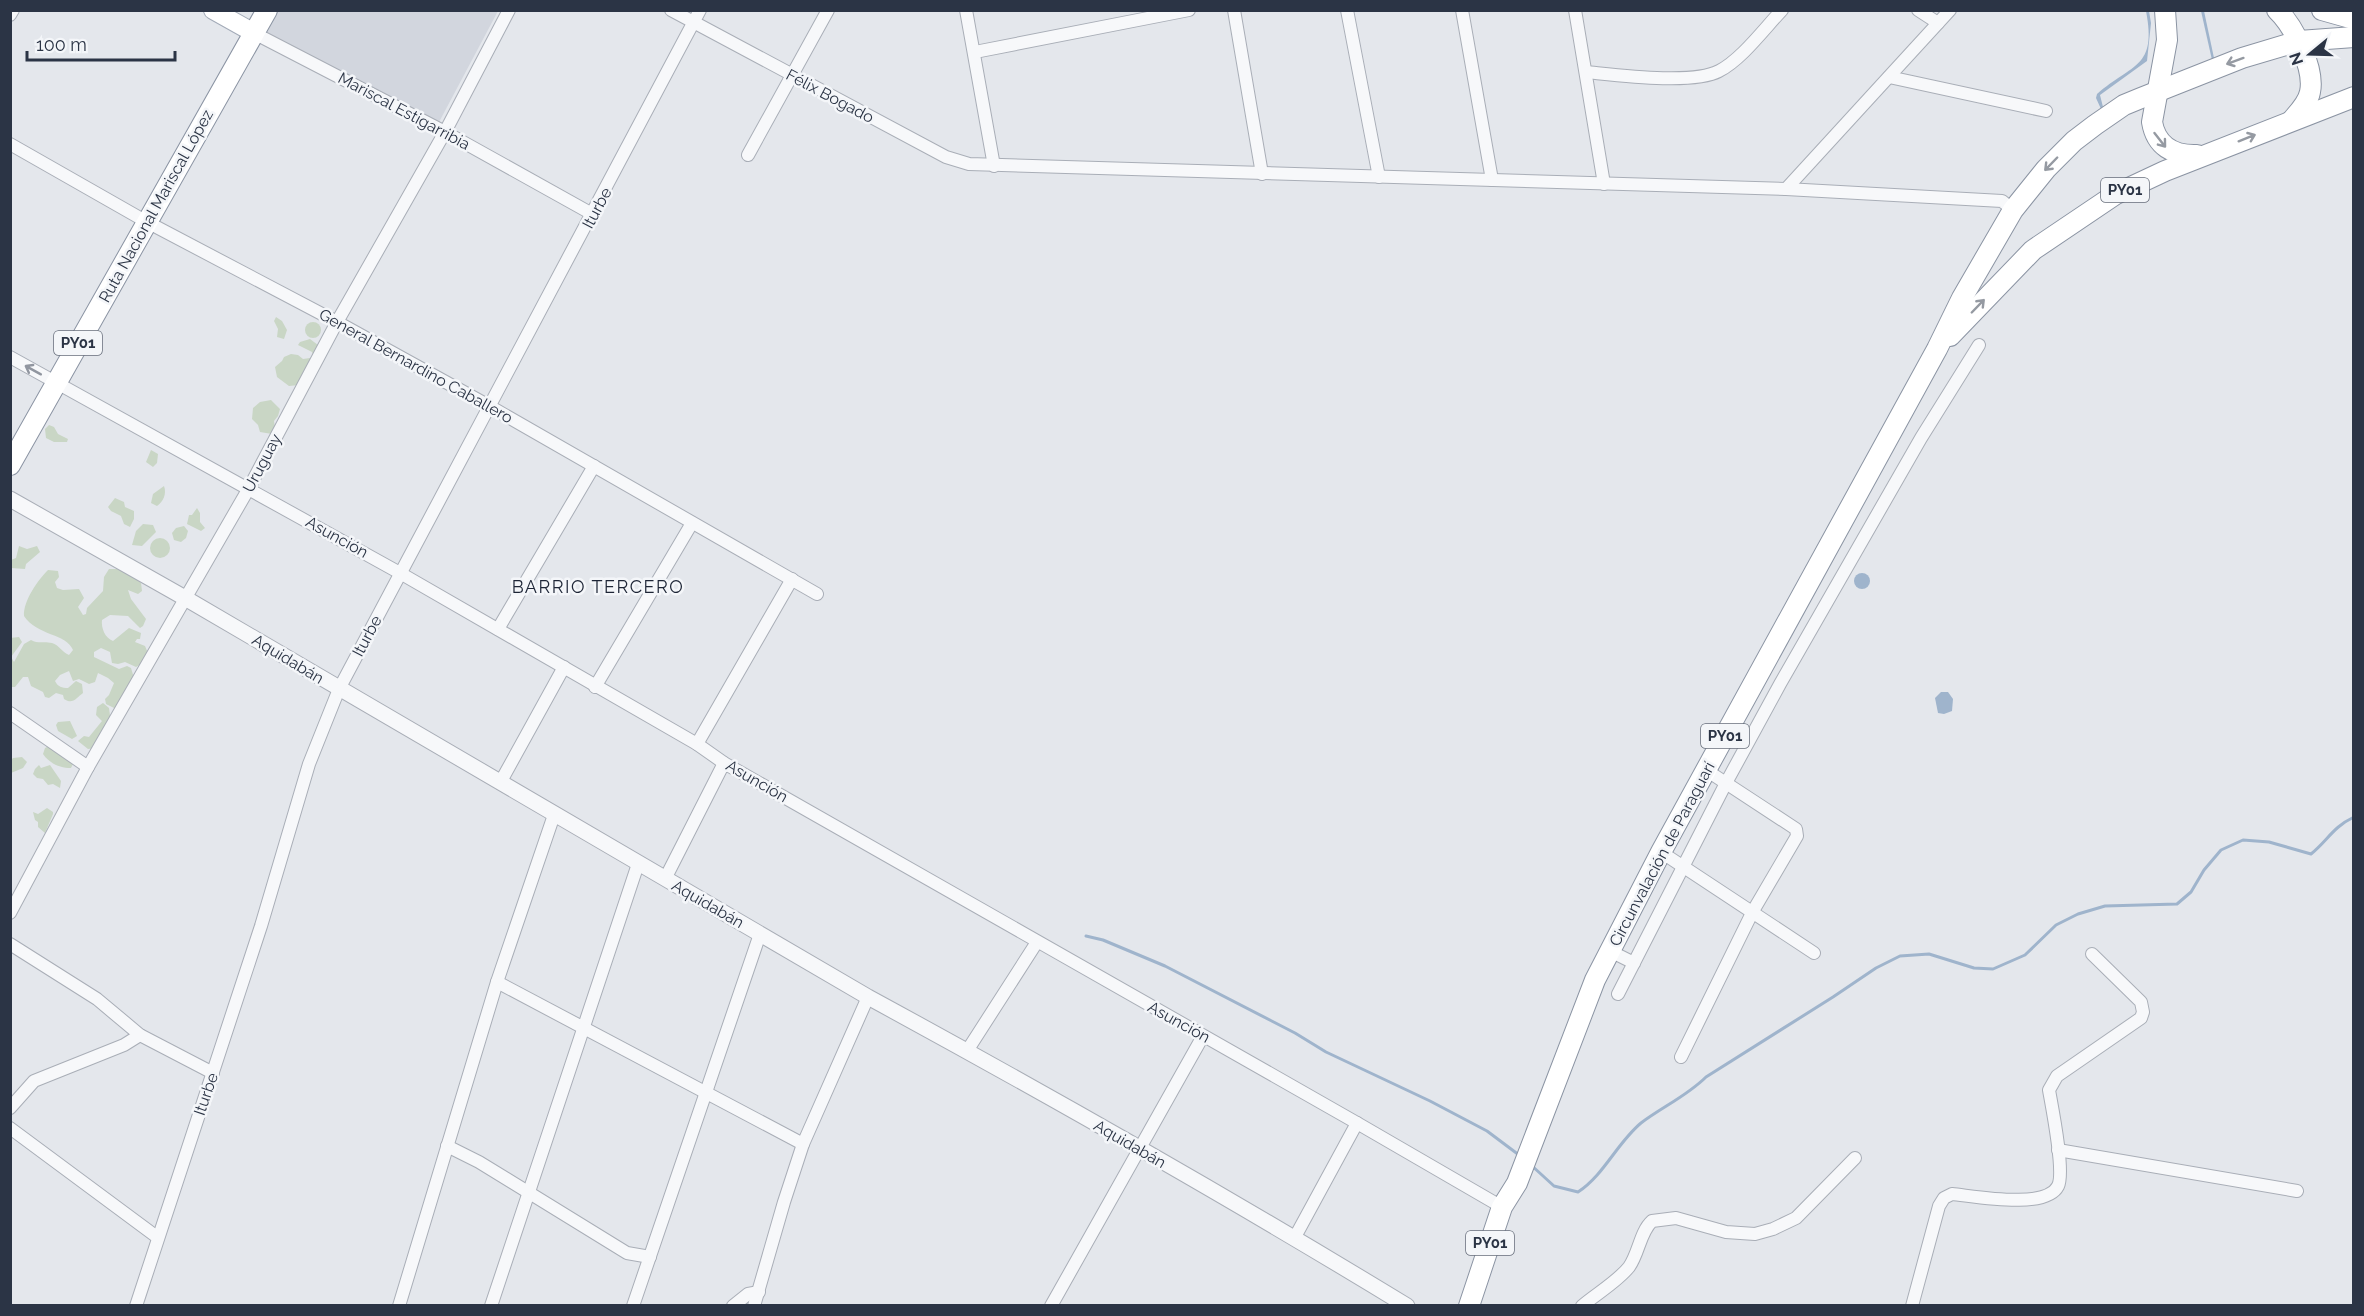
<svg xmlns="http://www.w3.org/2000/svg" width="2364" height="1316" font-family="Raleway,sans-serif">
<rect width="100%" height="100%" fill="#e4e7ec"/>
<path fill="#d2d6de" d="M278 11H498L438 124 264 36Z"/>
<g fill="#c9d6c5">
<path d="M276 317 282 321 287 330 284 339 277 337 278 329 274 321Z"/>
<circle cx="313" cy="330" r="8"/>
<path d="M310 339 318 345 314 357 312 352 298 345 300 342Z"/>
<path d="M291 354 298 355 303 359 310 358 311 362 299 385 289 386 277 377 275 367 282 361 284 357Z"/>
<path d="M271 400 280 409 278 416 274 421 275 428 272 434 260 432 258 425 252 419 253 408 260 402Z"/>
<path d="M49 425 54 427 58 434 68 439 67 442H54L46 438 45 429Z"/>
<path d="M151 450 158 454 157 463 153 467 146 462Z"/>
<path d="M164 486C167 494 163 502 157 506L151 503 153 494Z"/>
<path d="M115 498 124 502 125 507 134 511V519L130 527 124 524 121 516 111 511 108 507Z"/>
<path d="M197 508 200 513V522L205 528 201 531 187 524 189 515H192Z"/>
<path d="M143 524 153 525 156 532 142 546 132 545 136 531Z"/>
<path d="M184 526 188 531 186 538 181 542 174 540 172 533 176 528Z"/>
<circle cx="160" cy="548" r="10"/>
<path d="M19 546 27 549 37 546 40 552 26 564 25 569 11 568V560L16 558Z"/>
<path d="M109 569H122L141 583 142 591 138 594 128 590 131 599 146 619 143 626 140 628 128 616 110 615 102 620C101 628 105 638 113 641L129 628 141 633 140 639H137L135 642 145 646 148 653 143 663 136 667 125 662 118 664 112 663 110 652 101 648 94 652V657L119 669 127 666 131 668 134 678 116 709 106 704 105 699 109 695 114 683 108 678 98 673 95 682 89 684 79 679 73 681 69 671 60 675 55 681C58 687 62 688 68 688L76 681 82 684 83 693C76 698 73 705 64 699L63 695 56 693 49 698 45 697 43 692 31 686 28 677H23L15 687H11L10 686V638L19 637 22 642 11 657 14 662 24 644 31 640C38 644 44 641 52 643 59 645 62 652 69 655L73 650C66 633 37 636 24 616 23 601 38 580 48 570L58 571 59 577 55 582 57 588 63 590 79 589 84 598 78 607 83 615 86 614 87 608 103 591 104 577Z"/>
<path d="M103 703 109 708 111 723 95 748 88 749 78 741 84 736 89 737 102 721 96 715 97 707Z"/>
<path d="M70 721 77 736 72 739 58 731 56 725 58 722Z"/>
<path d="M49 746 71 757 73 764 71 768C60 768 50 764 43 754L45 748Z"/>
<path d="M22 757 27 762 23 768 11 773V760L13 758Z"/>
<path d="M39 765 41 768 50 765 61 781 60 788 53 784 48 785 43 779 37 778 33 774 35 769Z"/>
<path d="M47 808 53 812V814L45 833 38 827V822L35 820 33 812 38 814Z"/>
</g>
<g fill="#9fb4cc">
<path d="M2146 11H2149L2151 23 2147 61 2100 95 2103 107 2101 109 2096 98 2097 94C2133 63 2157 68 2146 11Z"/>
<path d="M2201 11H2204L2214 58 2212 60Z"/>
<circle cx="1862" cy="581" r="8"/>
<path d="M1941 692H1948L1953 699 1952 711 1944 714 1938 713 1935 698Z"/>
</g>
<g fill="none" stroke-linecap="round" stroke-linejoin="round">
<g stroke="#9fb4cc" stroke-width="3">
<path d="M1086 936 1103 940 1165 966 1295 1033 1326 1052 1430 1101 1487 1131 1519 1155"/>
<path d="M1531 1165 1554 1186 1578 1192C1604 1175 1617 1143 1641 1123 1662 1107 1687 1096 1706 1077L1833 997 1876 968 1900 956 1929 954 1974 968 1993 969 2025 955 2056 925 2078 914 2105 906 2177 904 2191 892 2204 870 2221 850 2243 840 2269 842 2311 854C2328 840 2333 827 2354 817"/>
</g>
<defs>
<g id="minor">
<path d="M671 10 946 157 969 164 1786 189 2002 201 2013 210"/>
<path d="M966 10 994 166"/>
<path d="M1234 10 1262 174"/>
<path d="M1347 10 1379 177"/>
<path d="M1462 10 1492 180"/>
<path d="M1575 10 1604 184"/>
<path d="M1918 10 1938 23"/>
<path d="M10 15 13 10"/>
<path d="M254 33 445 132 594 215"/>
<path d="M975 52 1189 10"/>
<path d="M1586 72C1617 75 1693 85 1719 71 1741 60 1764 29 1782 10"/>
<path d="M1889 77 2046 111"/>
<path d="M10 144 147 222 337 322 489 406 817 594"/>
<path d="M748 155 828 10"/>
<path d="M1786 189 1950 10"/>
<path d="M10 357 400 573 697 744 724 763 1357 1123 1502 1207"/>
<path d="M498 629 594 466"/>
<path d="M595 687 692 523"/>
<path d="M10 713 88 767"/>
<path d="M697 744 792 579"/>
<path d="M500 783 564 667"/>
<path d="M1661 852 1814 953"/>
<path d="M665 879 724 763"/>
<path d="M10 913 88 767 249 488 337 322 445 132 509 10"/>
<path d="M10 944 97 999 140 1035 213 1073"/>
<path d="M1610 951 1634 963"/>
<path d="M497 982 803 1144"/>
<path d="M1618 994 1726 783 1780 684 1921 438 1979 345"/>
<path d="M967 1051 1037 942"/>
<path d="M1681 1057 1753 911 1797 836 1796 829 1706 770"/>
<path d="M10 1108 34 1081 124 1045 140 1035"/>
<path d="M10 1128 157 1237"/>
<path d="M447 1146 479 1162 627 1253 650 1257"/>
<path d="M2058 1150 2297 1191"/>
<path d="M1295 1237 1357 1123"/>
<path d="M136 1306 261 926 309 764 339 689 700 10"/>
<path d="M399 1306 497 982 554 815"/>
<path d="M491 1306 638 864"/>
<path d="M633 1306 760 934"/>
<path d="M733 1306 748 1294 759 1292"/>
<path d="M754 1306 784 1202 803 1144 868 997"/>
<path d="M1051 1306 1203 1036"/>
<path d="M1582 1306C1596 1294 1617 1282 1629 1267 1639 1253 1640 1232 1652 1221L1676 1218 1726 1232 1755 1234 1773 1229 1796 1218 1855 1158"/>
<path d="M1912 1306 1939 1206 1944 1198 1952 1194C1974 1196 2046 1210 2058 1186 2065 1172 2052 1107 2049 1090L2057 1076 2141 1018 2143 1012 2141 1002 2092 954"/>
</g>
<path id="tertiary" d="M10 499 185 598 868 997C1050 1096 1230 1198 1407 1306"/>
<path id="primary" d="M213 10 254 33"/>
<g id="trunk">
<path d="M2165 10 2167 40 2152 122C2156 146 2173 156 2197 155"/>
<path d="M2277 10C2294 26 2315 69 2310 92 2308 103 2299 112 2292 120"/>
<path d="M2322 10 2354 19"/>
<path d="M1950 336 2033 250 2116 194 2165 171 2354 97"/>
<path d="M10 465 267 10"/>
<path d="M1469 1306 1502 1207 1517 1183 1595 980 1661 852 1937 349 1962 298 2013 210 2046 169 2074 141 2095 125 2124 105 2141 98 2242 58 2299 41 2354 37"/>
</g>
</defs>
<use href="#minor" stroke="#a9aeb7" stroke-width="14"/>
<use href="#tertiary" stroke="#a9aeb7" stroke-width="17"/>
<use href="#primary" stroke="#a3abb8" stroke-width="20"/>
<use href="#trunk" stroke="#8b94a3" stroke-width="22"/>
<use href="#minor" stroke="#f7f8fa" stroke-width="12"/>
<use href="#tertiary" stroke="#f7f8fa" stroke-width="15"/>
<use href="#primary" stroke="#fff" stroke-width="18"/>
<use href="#trunk" stroke="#fff" stroke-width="20"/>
</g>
<defs><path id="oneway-shaft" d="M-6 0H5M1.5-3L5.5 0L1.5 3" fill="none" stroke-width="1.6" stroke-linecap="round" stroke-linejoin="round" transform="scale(1.5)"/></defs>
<g stroke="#959aa2">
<use href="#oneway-shaft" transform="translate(2235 61) rotate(160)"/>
<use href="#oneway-shaft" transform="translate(2247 138) rotate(-22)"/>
<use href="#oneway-shaft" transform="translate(2160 140) rotate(52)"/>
<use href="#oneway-shaft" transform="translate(2051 164) rotate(134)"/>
<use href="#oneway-shaft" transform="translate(1978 306) rotate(-46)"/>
</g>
<use stroke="#9196a0" href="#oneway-shaft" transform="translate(33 370) rotate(-151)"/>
<g text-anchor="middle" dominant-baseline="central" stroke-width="5" stroke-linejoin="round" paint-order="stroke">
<g fill="#f4f6f9" stroke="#676e7b" stroke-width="1.5">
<rect x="2101" y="178" width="48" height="24" rx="4.5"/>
<rect x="54" y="331" width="48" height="24" rx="4.5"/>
<rect x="1701" y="724" width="48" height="24" rx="4.5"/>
<rect x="1466" y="1231" width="48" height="24" rx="4.5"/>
</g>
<g font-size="15" font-weight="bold" fill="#2b3445">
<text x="2125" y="190">PY01</text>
<text x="78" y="343">PY01</text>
<text x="1725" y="736">PY01</text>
<text x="1490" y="1243">PY01</text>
</g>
<g font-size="16" fill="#2b3445" stroke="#f4f6f9">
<text transform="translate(830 96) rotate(28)">Félix Bogado</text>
<text transform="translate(404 111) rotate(28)">Mariscal Estigarribia</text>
<text transform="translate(156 206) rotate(-61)">Ruta Nacional Mariscal López</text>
<text transform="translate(597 208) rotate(-62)">Iturbe</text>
<text transform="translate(416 366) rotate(29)">General Bernardino Caballero</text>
<text transform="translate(262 463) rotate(-62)">Uruguay</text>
<text transform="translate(337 537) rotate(29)">Asunción</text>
<text transform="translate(367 636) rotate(-62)">Iturbe</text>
<text transform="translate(288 659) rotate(31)">Aquidabán</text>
<text transform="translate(757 781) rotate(30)">Asunción</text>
<text transform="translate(1662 854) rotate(-62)">Circunvalación de Paraguarí</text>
<text transform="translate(708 904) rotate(30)">Aquidabán</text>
<text transform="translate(1179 1022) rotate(29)">Asunción</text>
<text transform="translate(206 1094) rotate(-71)">Iturbe</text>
<text transform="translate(1130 1144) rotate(30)">Aquidabán</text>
</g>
<g font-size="18" letter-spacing="1.5" fill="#1d2536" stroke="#f4f6f9">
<text x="598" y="586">BARRIO TERCERO</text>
</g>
</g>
<rect width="2364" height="1316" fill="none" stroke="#2b3445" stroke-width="24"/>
<g transform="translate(2310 54) rotate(251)" stroke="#f4f6f9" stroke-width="4.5" paint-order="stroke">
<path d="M0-4.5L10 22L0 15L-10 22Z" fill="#2b3445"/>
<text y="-9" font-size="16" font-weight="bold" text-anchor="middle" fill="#2b3445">N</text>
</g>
<path d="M27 51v9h148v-9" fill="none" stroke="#2b3445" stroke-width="3"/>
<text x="36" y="51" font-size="18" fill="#2b3445" stroke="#f4f6f9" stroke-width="4.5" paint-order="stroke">100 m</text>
</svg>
